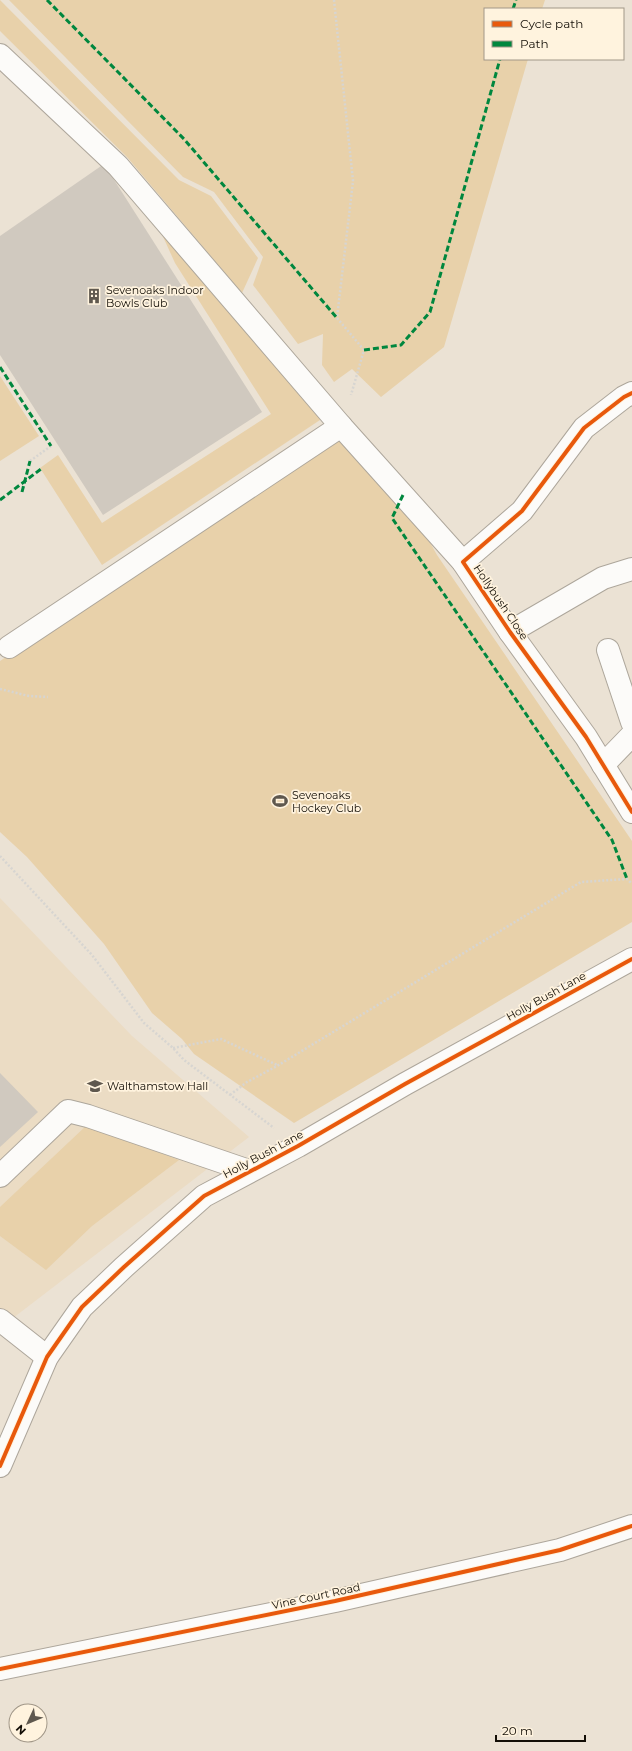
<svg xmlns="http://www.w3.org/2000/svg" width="632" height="1751" font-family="Montserrat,sans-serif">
<rect width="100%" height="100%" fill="#ebe2d4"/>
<path fill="#ebdcc4" d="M0 898 132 1036 249 1137 0 1328Z"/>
<g fill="#e8d1aa">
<path d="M0 0 179 180 211 196 258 258 242 293 127 157 0 31Z"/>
<path d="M9 0H545L542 9H485V59H528L444 347 381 397 352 369 334 382 322 365 323 334 298 344 253 285 263 257 214 192 183 177Z"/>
<path d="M155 219 323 418 102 565 40 468 58 455 102 523 271 414 175 263Z"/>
<path d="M0 376 39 436 0 461Z"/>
<path d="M342 436 413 512 437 555 632 841V922L294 1123 194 1054 182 1039 152 1013 104 944 27 857 0 832V661Z"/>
<path d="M87 1125 179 1160 92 1226 46 1270 0 1236V1207Z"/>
</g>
<g fill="#d0c9bf">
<path d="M104 164 262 412 103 515 0 355V236Z"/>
<path d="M0 1073 38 1112 0 1147Z"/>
</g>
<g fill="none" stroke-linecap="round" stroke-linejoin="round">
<defs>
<g id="minor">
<path d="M0 55 118 166 341 426 463 562 510 632 586 737 632 812"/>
<path d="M463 562 522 511 584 428 624 397 632 393"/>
<path d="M510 632 603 578 632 569"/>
<path d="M9 647 341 426"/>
<path d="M608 650 632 722"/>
<path d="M603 765 632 735"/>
<path d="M0 1176 68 1111 88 1116 249 1171"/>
<path d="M0 1320 47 1357"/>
<path d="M0 1466 47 1357 82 1307 124 1267 204 1196 298 1146 405 1084 632 959"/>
<path d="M0 1669 335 1601 560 1550 632 1526"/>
</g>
</defs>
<use href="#minor" stroke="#ada69b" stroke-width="24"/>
<g stroke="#d7d5d1" stroke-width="2.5" stroke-dasharray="2 2" stroke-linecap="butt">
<path d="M334 0 353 181 337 318 364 350 351 395"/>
<path d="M30 461 51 446"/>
<path d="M0 689 29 696 48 697"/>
<path d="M0 856 92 955 144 1023 173 1048 184 1060 274 1128"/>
<path d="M173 1048 221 1039 277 1065"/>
<path d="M230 1095 247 1082 277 1066 581 882 627 879 632 884"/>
</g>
<use href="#minor" stroke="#fcfbf9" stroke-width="22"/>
<g stroke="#00873e" stroke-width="3" stroke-dasharray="6 3" stroke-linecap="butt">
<path d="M47 0 184 139 337 318"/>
<path d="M513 9 516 0"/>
<path d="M364 350 401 345 430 312 500 59"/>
<path d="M0 367 51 446"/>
<path d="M22 492 30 461"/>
<path d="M403 495 392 518 612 840 627 879"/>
<path d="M0 500 41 469"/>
</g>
<defs>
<g id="cycleway">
<path d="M632 393 624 397 584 428 522 511 463 562 510 632 586 737 632 812"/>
<path d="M0 1466 47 1357 82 1307 124 1267 204 1196 298 1146 405 1084 632 959"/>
<path d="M0 1669 335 1601 560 1550 632 1526"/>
</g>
</defs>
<use href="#cycleway" stroke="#fff3de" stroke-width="6"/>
<use href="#cycleway" stroke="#e8590c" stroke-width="4"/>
</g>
<defs>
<symbol id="building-bare" viewBox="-9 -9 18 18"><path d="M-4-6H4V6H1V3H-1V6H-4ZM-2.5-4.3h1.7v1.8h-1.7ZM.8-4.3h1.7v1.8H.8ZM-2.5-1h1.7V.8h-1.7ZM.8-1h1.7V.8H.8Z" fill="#5f584e" stroke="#fff3de" stroke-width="2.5" paint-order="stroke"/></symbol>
<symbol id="stadium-bare" viewBox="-9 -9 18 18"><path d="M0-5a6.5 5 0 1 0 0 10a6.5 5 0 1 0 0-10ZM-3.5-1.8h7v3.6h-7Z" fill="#5f584e" stroke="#fff3de" stroke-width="2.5" paint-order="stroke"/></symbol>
<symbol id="school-bare" viewBox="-9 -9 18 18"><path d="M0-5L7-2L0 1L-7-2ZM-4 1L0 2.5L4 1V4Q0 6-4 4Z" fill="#5f584e" stroke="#fff3de" stroke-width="2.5" paint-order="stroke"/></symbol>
</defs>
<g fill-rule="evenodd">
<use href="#building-bare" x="83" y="285" width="22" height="22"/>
<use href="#stadium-bare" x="269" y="790" width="22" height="22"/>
<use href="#school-bare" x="84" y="1075" width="22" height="22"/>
</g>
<g text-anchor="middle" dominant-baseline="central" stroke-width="3.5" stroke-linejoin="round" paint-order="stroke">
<g font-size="11" fill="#130e06" stroke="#fff3de" text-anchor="start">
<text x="106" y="290">Sevenoaks Indoor<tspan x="106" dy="13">Bowls Club</tspan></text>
<text x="292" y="795">Sevenoaks<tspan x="292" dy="13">Hockey Club</tspan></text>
<text x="107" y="1086">Walthamstow Hall</text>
</g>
<g font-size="11" fill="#130e06" stroke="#fff3de">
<text transform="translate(501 602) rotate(56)">Hollybush Close</text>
<text transform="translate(546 996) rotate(-29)">Holly Bush Lane</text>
<text transform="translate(263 1154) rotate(-28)">Holly Bush Lane</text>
<text transform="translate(316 1596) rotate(-12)">Vine Court Road</text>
</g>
</g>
<rect x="484" y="8" width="140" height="52" fill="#fff3de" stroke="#a19788"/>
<rect x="492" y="21" width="20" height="6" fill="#e8590c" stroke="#a19788"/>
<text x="520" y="28" font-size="12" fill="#130e06">Cycle path</text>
<rect x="492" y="41" width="20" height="6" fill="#00873e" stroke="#a19788"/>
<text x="520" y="48" font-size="12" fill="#130e06">Path</text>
<g transform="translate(28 1723) rotate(226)"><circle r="19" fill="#fff3de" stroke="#a19788"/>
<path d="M0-3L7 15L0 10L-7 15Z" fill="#5f584e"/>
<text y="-6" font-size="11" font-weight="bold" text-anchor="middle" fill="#130e06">N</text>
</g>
<path d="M496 1735v6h89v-6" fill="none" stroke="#130e06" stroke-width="2"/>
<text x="502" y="1735" font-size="12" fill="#130e06" stroke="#fff3de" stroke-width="3" paint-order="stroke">20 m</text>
</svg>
